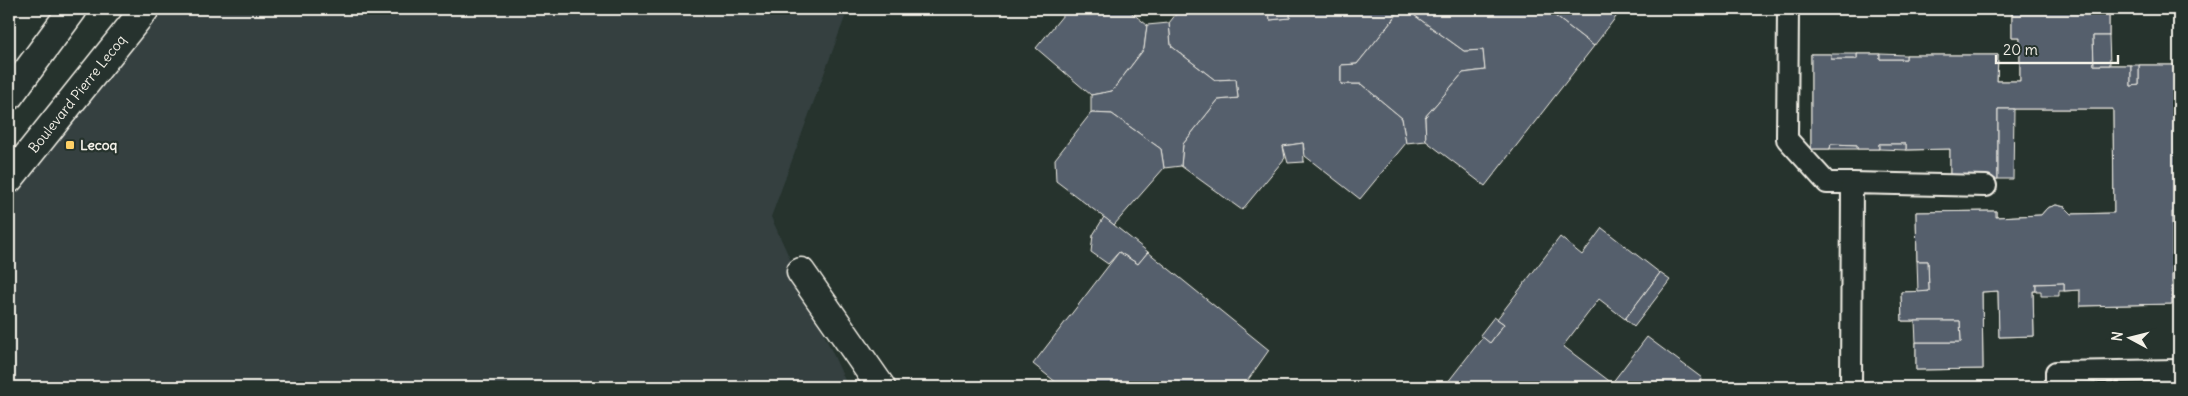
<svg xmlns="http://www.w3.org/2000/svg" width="2188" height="396" font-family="Delius,sans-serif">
<rect width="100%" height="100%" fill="#26332d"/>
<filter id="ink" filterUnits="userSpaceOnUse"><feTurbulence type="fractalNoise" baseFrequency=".02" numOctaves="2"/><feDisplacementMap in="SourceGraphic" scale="10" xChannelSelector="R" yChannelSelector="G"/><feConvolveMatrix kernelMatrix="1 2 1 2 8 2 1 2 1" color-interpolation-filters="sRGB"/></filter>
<g filter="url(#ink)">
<path fill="#344040" d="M135 9H848L771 217 848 387H9V183Z"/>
<g fill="#545f6c" stroke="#f4f1e8">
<path d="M1068 9H1127L1147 25 1144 49 1112 91 1091 95 1036 48Z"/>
<path d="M1180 9H1269L1270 20 1290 18V9H1395L1396 16 1357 64 1341 65V84H1361L1402 118 1406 143 1360 199 1305 156 1303 143 1283 146 1285 158 1242 210 1181 166 1183 144 1218 100 1238 98 1236 79 1215 80 1171 46 1169 23Z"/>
<path d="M1269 9H1290V18L1270 20Z"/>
<path d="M1395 9H1413L1414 15 1464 51 1483 50 1485 70 1463 73 1425 117 1426 141 1406 143 1402 118 1361 84H1341V65L1357 64 1396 16Z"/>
<path d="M1413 9H1546L1594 46 1485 186 1426 141 1425 117 1463 73 1485 70 1483 50 1464 51 1414 15Z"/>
<path d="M1546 9H1622L1594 46Z"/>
<path d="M2012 9H2109V36H2093L2094 65H2131V86L2139 85V65H2176V70H2179V144H2172V197H2179V212H2172V304L2080 306V290L2064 291V283L2036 284V291H2033L2034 336 1999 337 1998 291 1982 292 1983 369 1916 370V342H1961L1960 321H1902L1901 292 1929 291 1928 261H1917L1916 212 1996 211V217L2041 215 2047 208 2056 205 2065 207 2072 214 2114 213 2113 109H1998V179H1950V149L1906 150V144H1879V149H1857V145L1831 144 1830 149H1811V54H1831V59H1857V54H1880V59H1906V55H1998L1997 81H2020V37H2012Z"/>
<path d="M2012 9H2109V36H2093L2094 65H2131V86L2139 85V65H2176V70H2179V212H2172V304L2080 306V290L2064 291V283L2036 284V291H2033L2034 336 1999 337 1998 291 1982 292 1983 369 1916 370V342H1961L1960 321H1902L1901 292 1929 291 1928 261H1917L1916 212 1996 211V217L2041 215 2047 208 2056 205 2065 207 2072 214 2114 213 2113 109H1998V179H1950V149L1906 150V144H1879V149H1857V145L1831 144 1830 149H1811V54H1831V59H1857V54H1880V59H1906V55H1998L1997 81H2020V37H2012Z"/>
<path d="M1169 23 1171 46 1215 80 1236 79 1238 98 1218 100 1183 144 1181 166 1164 168 1161 149 1112 114 1091 113V95L1112 91 1144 49 1147 25Z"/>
<path d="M2093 36H2109L2110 65H2094Z"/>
<rect x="1831" y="54" width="26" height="5"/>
<path d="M1880 54 1906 55V59H1880Z"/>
<path d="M2131 65H2139V85L2131 86Z"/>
<path d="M1998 109H2014L2013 179H1998Z"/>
<path d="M1091 113 1112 114 1161 149 1164 168 1114 225 1056 181 1055 159Z"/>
<path d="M1303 143 1304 162 1288 163 1283 146Z"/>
<path d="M1831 144 1857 145V149H1830Z"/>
<path d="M1879 144H1906V150L1879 149Z"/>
<path d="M1104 217 1148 252 1138 264 1119 252 1108 264 1091 252 1093 235Z"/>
<path d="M1602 228 1660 273 1625 319 1599 299 1563 346 1612 383 1647 337 1702 378 1695 387H1444L1483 337 1490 343 1504 324 1497 319 1560 237 1582 255Z"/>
<path d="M1119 252 1138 264 1148 252 1269 350 1243 387H1062L1033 364Z"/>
<path d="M1917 261H1928L1929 291 1918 292Z"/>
<path d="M1660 273 1670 280 1634 327 1625 319Z"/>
<path d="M2064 283V291H2059V296H2041V291H2036V284Z"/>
<path d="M1494 317 1504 324 1490 343 1480 335Z"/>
<path d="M1915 321H1960L1961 342H1916Z"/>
<path d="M1246 382 1254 387H1243Z"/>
</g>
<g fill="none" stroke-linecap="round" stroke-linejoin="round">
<defs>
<g id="service">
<path d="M1788 9 1787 139 1827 183H1852"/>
<path d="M1851 387 1852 183 1986 186"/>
<path d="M2056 387V372L2179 370"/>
</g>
<path id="minor" d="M801 272 881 387"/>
<g id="tertiary">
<path d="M9 96 73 9"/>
<path id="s1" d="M9 179 145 9"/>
</g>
</defs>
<use href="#service" stroke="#f4f1e8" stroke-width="24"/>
<use href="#minor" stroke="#f4f1e8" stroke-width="31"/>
<use href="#tertiary" stroke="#f4f1e8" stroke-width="31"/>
<use href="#service" stroke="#26332d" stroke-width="20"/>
<use href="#minor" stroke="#26332d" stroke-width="28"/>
<use href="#tertiary" stroke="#26332d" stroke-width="28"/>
</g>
</g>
<rect fill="#ffd166" stroke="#26332d" stroke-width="2" x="65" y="140" width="10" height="10" rx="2.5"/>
<g text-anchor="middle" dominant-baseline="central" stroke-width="4.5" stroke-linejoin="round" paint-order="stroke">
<g font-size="14" fill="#f4f1e8" stroke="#26332d">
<text stroke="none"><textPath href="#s1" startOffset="109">Boulevard Pierre Lecoq</textPath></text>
</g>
<g font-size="14" font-weight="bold" fill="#f4f1e8" stroke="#26332d" text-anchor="start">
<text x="80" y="145">Lecoq</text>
</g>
</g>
<rect width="2188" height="396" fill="none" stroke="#26332d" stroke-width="30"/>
<rect x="15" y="15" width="2158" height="366" fill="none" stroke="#f4f1e8" stroke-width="2" filter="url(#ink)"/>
<g transform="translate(2130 338) rotate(277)" stroke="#26332d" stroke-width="4" paint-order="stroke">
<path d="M0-4L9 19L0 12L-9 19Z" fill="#f4f1e8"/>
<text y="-8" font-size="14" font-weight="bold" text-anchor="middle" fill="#f4f1e8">N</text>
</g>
<path d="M1996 55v8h122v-8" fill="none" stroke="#f4f1e8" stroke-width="2.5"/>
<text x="2003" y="55" font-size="15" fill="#f4f1e8" stroke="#26332d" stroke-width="4" paint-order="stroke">20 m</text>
</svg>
